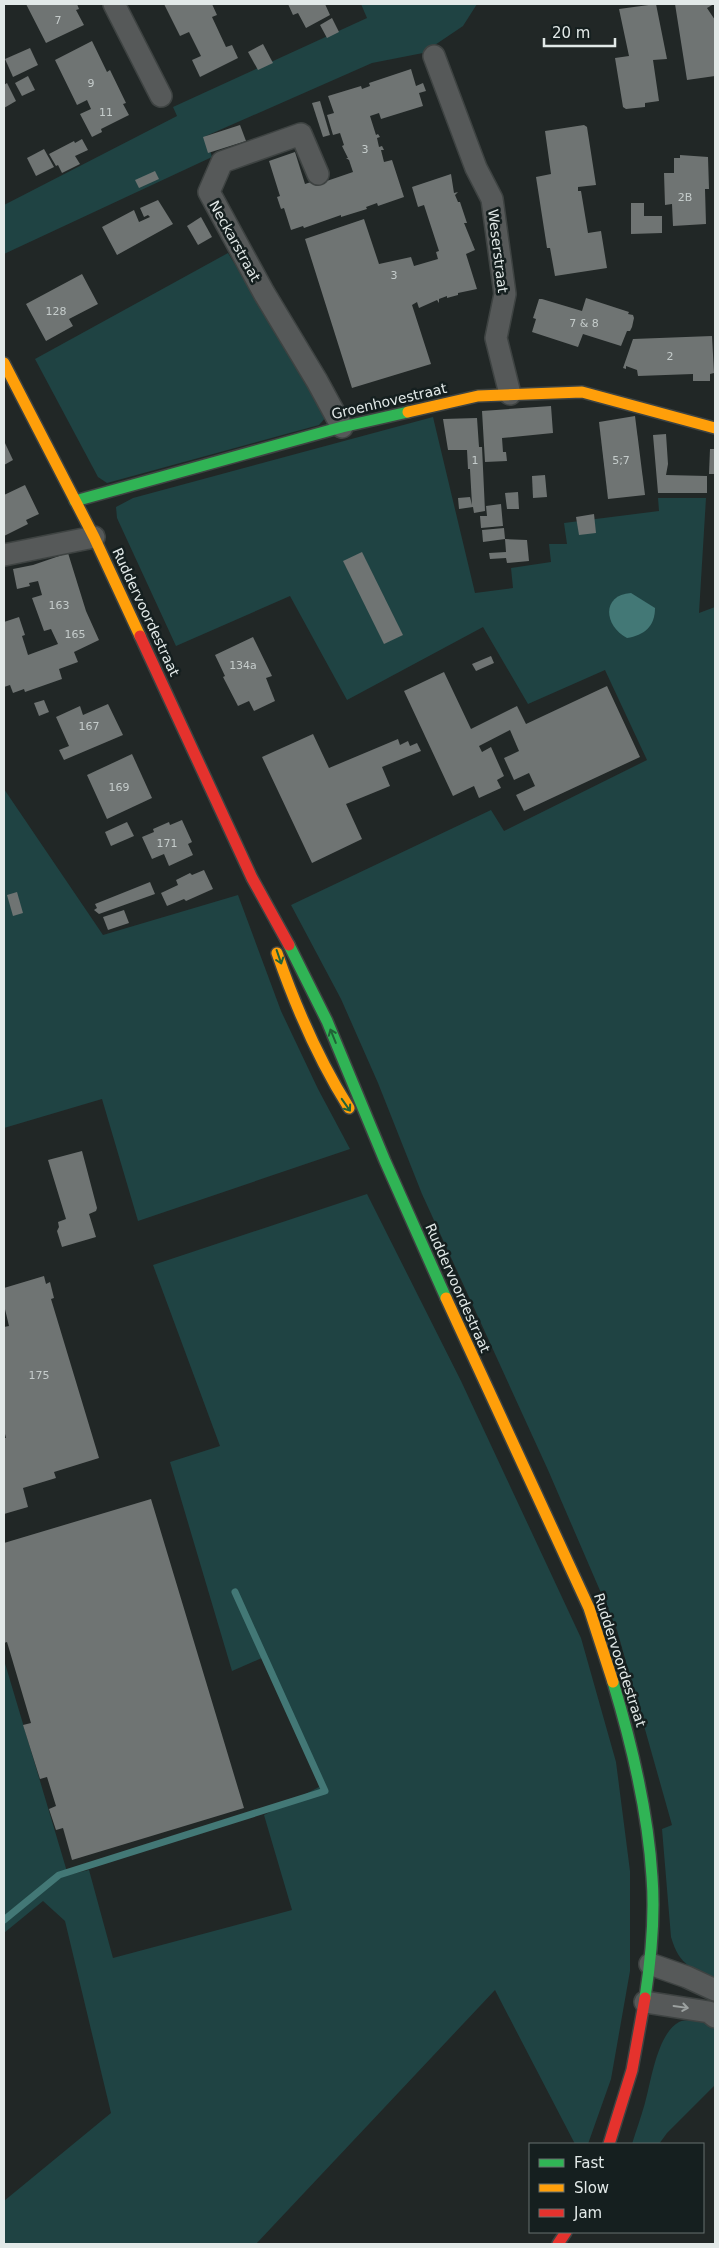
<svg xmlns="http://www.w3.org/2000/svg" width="719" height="2248" font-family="'DejaVu Sans',sans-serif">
<rect width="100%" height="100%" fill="#212726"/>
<g fill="#1f4343">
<path d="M361 4H477L463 26 423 53 372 63 206 136 212 157 4 254V205L177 116 173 107 367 18Z"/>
<path d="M228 253 327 416 319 425 107 483 98 477 35 359Z"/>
<path d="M433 417 475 593 513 588 511 568 551 562 549 544H567L564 523 659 511 658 498H706L699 613 715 607V1982C691 1966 680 1967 671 1937L662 1829 672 1825 617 1630 548 1470 422 1194 378 1083 341 999 291 905 491 810 504 831 647 760 605 670 528 704 483 627 347 700 290 596 176 646 117 518 116 507 133 498Z"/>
<path d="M4 789 103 935 238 895 281 1011 318 1089 350 1149 138 1221 102 1099 4 1128Z"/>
<path d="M367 1194 461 1381 581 1638 616 1762 630 1871V1971L611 2079 588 2144H575L495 1990 256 2244H4V2201L111 2113 65 1921 43 1901 4 1933V1660L68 1875 89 1870 113 1958 292 1910 264 1815 321 1786 264 1657 232 1671 170 1462 220 1446 153 1265Z"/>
<path d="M702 2020 715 2022V2085L667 2133 659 2144H632C636 2131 641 2117 645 2103 651 2082 657 2034 679 2022 685 2019 695 2021 702 2020Z"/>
</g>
<path fill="#437876" d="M631 593 655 608C655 627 644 635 627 638 604 626 601 595 631 593Z"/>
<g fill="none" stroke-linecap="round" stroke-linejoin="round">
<path stroke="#437876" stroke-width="7" d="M4 1920 59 1875 325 1791 235 1592"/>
</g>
<g fill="#6f7473">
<path d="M26 4H77L79 9 76 10 84 25 46 43Z"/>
<path d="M164 4H212L217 15 212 17 226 47 232 45 238 58 200 77 192 60 201 56 189 32 180 36Z"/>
<path d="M288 4H325L330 15 306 28 298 13 293 15Z"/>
<path d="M656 4 667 59 653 60 659 101 645 103V107L626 109 623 107 615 58 629 56 619 9Z"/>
<path d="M675 4H714L707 8 715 20V76L687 80Z"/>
<path d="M332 18 339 32 327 38 320 25Z"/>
<path d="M92 41 107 72 110 70 126 103 123 104 129 115 101 129 102 132 92 137 80 114 91 109 87 100 77 105 55 60Z"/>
<path d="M263 44 273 63 258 70 248 52Z"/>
<path d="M30 48 38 65 13 77 5 59Z"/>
<path d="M411 69 416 86 423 83 426 91 419 93 423 106 381 119 379 113 370 116 376 135 378 134 380 137 377 138 379 147 382 146 384 150H381L384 162 392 160 404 197 378 206 377 203 366 207 367 209 341 217V215L304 228 303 226 291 230 284 208 281 209 277 197 280 196 269 161 295 152 305 184 317 180 318 184 353 172 349 160 346 158H348L342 146 344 145 340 133 333 135 327 115 334 113 328 96 361 86 362 89 370 86 369 83Z"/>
<path d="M28 76 35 90 22 96 15 83Z"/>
<path d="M7 83 16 101 4 108V85Z"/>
<path d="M320 101 330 135 323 137 312 103Z"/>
<path d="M240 125 246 141 208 153 203 137Z"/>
<path d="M584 125 587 127 596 185 578 187V191H581L588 233 601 231 607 268 555 276 550 248H547L536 177 551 174 545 131Z"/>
<path d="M82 139 88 150 75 156 80 164 62 173 58 165 56 166 49 154 74 141 75 143Z"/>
<path d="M44 149 54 167 36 176 27 158Z"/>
<path d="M680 155 708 157 709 189H705L706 224 673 226 672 204 665 205 664 173H674V158H680Z"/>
<path d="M155 171 159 179 139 188 135 180Z"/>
<path d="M451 174 454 193 458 192 455 195 458 202H460L467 223H464L475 250 466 254 477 289 458 293V295L447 298V296L439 299V303L437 300 419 308 417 302 412 305 431 364 352 388 305 239 364 219 379 264 411 257 414 266 438 259 436 252 439 251 424 205 418 207 412 187Z"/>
<path d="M158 200 173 224 117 255 102 227 134 210 139 222 150 217 148 215 144 217 140 208Z"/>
<path d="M631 203H644V216H662V233L631 234Z"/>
<path d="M201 217 212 237 198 245 187 226Z"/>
<path d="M82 274 98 304 69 319 73 326 46 341 26 304Z"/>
<path d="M586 298 629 312 628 314 633 315 634 318 632 327 630 331H627L621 346 583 334 578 347 532 332 536 319 533 318 539 299H542L582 311Z"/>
<path d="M712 336 714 373 710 374V381H693V374L638 376 637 370 626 366V369L623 368 633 339Z"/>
<path d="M551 406 553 433 502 438 503 452H506L507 461 485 462 482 411Z"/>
<path d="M635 416 645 495 608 499 599 422Z"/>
<path d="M477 418 479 447H482L485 511 474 513 473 507 459 509 458 498 470 497 472 505 470 469H468L467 450H448L443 419Z"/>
<path d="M666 434 668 464 666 475 707 476V493H658L653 435Z"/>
<path d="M4 441 13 460 4 465Z"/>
<path d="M710 449H715V474H709Z"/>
<path d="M545 475 547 497 533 498 532 476Z"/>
<path d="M25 485 39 514 26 520 28 524 4 536V495Z"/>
<path d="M518 492 519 509H507L505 493Z"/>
<path d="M501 504 503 526 481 528 480 516H487L486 506Z"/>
<path d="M594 514 596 533 579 535 576 517Z"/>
<path d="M504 528 505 539 483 542 482 530Z"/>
<path d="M505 539 527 540 529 561 507 563 506 558 490 559 489 553 506 552Z"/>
<path d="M362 552 403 635 384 644 343 561Z"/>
<path d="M68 553 86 611 99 640 74 652 78 662 59 669 62 679 25 692 24 689 13 693 10 685 4 687V622L19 617 25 635 22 636 28 655 58 644 51 629 44 631 32 598 42 595 38 581 29 583 30 586 17 589 13 569 33 565Z"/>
<path d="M253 637 272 676 266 678 275 701 254 711 249 701 238 706 223 677 225 676 215 655Z"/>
<path d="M491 656 494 663 476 671 472 664Z"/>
<path d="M444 672 471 729 517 706 526 724 607 686 640 757 524 811 516 795 535 786 529 773 514 780 504 758 519 751 510 730 479 746 482 752 491 747 504 776 497 780 501 788 479 798 474 786 453 796 404 691Z"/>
<path d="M44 700 49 712 39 716 34 703Z"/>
<path d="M108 704 123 735 64 760 59 750 69 746 56 717 80 706 83 715Z"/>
<path d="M313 734 329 768 398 739 400 745 408 741 410 746 417 743 421 751 382 767 390 786 346 804 362 839 312 863 262 757Z"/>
<path d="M132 754 152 798 107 819 87 775Z"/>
<path d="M182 820 192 842 188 844 193 855 169 866 164 854 152 859 142 837 154 832 153 829 169 822 170 825Z"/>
<path d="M127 822 134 836 111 846 105 832Z"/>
<path d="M204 870 213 889 186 901 184 899 167 906 161 893 178 885 176 880 190 873 192 875Z"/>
<path d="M150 882 155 894 99 914 94 910 97 908 95 904Z"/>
<path d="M17 892 23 913 13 916 7 895Z"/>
<path d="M124 910 129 923 108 930 103 917Z"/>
<path d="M82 1151 97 1208 96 1211 89 1214 96 1237 62 1247 57 1231 59 1227 58 1222 66 1219 48 1160Z"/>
<path d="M44 1276 46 1284 50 1282 54 1298 51 1299 99 1458 54 1472 56 1478 23 1488 28 1507 4 1514V1438H6L4 1430V1327L9 1326 4 1305V1288Z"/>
<path d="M151 1499 244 1808 72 1860 63 1828 56 1830 49 1809 56 1806 47 1777 40 1779 23 1725 31 1723 7 1642 4 1643V1543Z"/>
</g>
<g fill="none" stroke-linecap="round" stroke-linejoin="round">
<defs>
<g id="street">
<path d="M114 4 161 96"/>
<path d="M434 56 476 168 492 199 505 294 496 338 510 394"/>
<path d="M318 174 301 134 222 162 209 192 264 293 317 381 342 427"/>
<path d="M4 555 94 537"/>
<path d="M650 1964 687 1977 715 1990"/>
<path d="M645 2002 709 2012 715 2017"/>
</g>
<g id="fast">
<path d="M75 501 342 427 408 412"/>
<path d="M289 945 327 1021 385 1161 446 1298"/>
<path d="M613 1682C632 1745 648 1811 652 1877 655 1916 651 1959 645 1998"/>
</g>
<g id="slow">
<path d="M4 363 94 537 140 636"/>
<path d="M408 412 478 396 582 392 715 428"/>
<path d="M277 953C296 1008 318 1059 349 1108"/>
<path d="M446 1298 589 1608 613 1682"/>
</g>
<g id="jam">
<path d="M140 636 252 878 289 945"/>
<path d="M609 2144 632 2070 645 1998"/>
<path d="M558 2244 566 2232"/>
</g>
</defs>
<use href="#street" stroke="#3e4342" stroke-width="24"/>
<use href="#fast" stroke="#3e4342" stroke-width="14"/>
<use href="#slow" stroke="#3e4342" stroke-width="14"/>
<use href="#jam" stroke="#3e4342" stroke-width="14"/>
<use href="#street" stroke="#565959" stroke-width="21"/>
<use href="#fast" stroke="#30b455" stroke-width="11"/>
<use href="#slow" stroke="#ff9f0a" stroke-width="11"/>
<use href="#jam" stroke="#e5322d" stroke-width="11"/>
</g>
<defs><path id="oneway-shaft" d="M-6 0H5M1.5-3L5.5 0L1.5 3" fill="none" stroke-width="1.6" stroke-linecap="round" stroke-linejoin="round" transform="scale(1.25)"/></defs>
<g stroke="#216237">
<use href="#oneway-shaft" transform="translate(279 957) rotate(71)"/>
<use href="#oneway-shaft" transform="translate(333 1036) rotate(-112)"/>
<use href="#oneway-shaft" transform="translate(346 1105) rotate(55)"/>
</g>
<use stroke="#9ca1a0" href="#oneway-shaft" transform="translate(681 2007) rotate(8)"/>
<g text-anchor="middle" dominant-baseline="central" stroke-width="5" stroke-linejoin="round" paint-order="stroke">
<g font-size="11" fill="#c5cccb">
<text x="58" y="20">7</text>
<text x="91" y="83">9</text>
<text x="106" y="112">11</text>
<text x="365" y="149">3</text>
<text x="685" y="197">2B</text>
<text x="394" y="275">3</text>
<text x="56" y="311">128</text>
<text x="584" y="323">7 &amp; 8</text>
<text x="670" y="356">2</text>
<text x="475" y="460">1</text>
<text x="621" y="460">5;7</text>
<text x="59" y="605">163</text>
<text x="75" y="634">165</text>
<text x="243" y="665">134a</text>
<text x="89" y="726">167</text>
<text x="119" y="787">169</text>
<text x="167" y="843">171</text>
<text x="39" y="1375">175</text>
</g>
<g font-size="14" fill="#e2e9e8" stroke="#151f1f">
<text transform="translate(235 241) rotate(61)">Neckarstraat</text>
<text transform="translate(498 251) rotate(83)">Weserstraat</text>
<text transform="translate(389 401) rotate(-13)">Groenhovestraat</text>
<text transform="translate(146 612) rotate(65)">Ruddervoordestraat</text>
<text transform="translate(458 1288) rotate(66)">Ruddervoordestraat</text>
<text transform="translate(620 1660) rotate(72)">Ruddervoordestraat</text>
</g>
</g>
<rect width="719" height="2248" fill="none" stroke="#e2e9e8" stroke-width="10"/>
<rect x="529" y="2143" width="175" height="90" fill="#151f1f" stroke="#67706f"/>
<rect x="539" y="2159" width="25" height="8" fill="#30b455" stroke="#67706f"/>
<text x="574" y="2168" font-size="15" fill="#e2e9e8">Fast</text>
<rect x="539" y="2184" width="25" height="8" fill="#ff9f0a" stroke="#67706f"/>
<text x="574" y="2193" font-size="15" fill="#e2e9e8">Slow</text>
<rect x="539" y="2209" width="25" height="8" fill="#e5322d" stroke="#67706f"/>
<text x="574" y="2218" font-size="15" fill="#e2e9e8">Jam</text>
<path d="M544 38v8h71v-8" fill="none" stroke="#e2e9e8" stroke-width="2.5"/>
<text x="552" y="38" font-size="15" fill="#e2e9e8" stroke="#151f1f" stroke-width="4" paint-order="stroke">20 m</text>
</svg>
